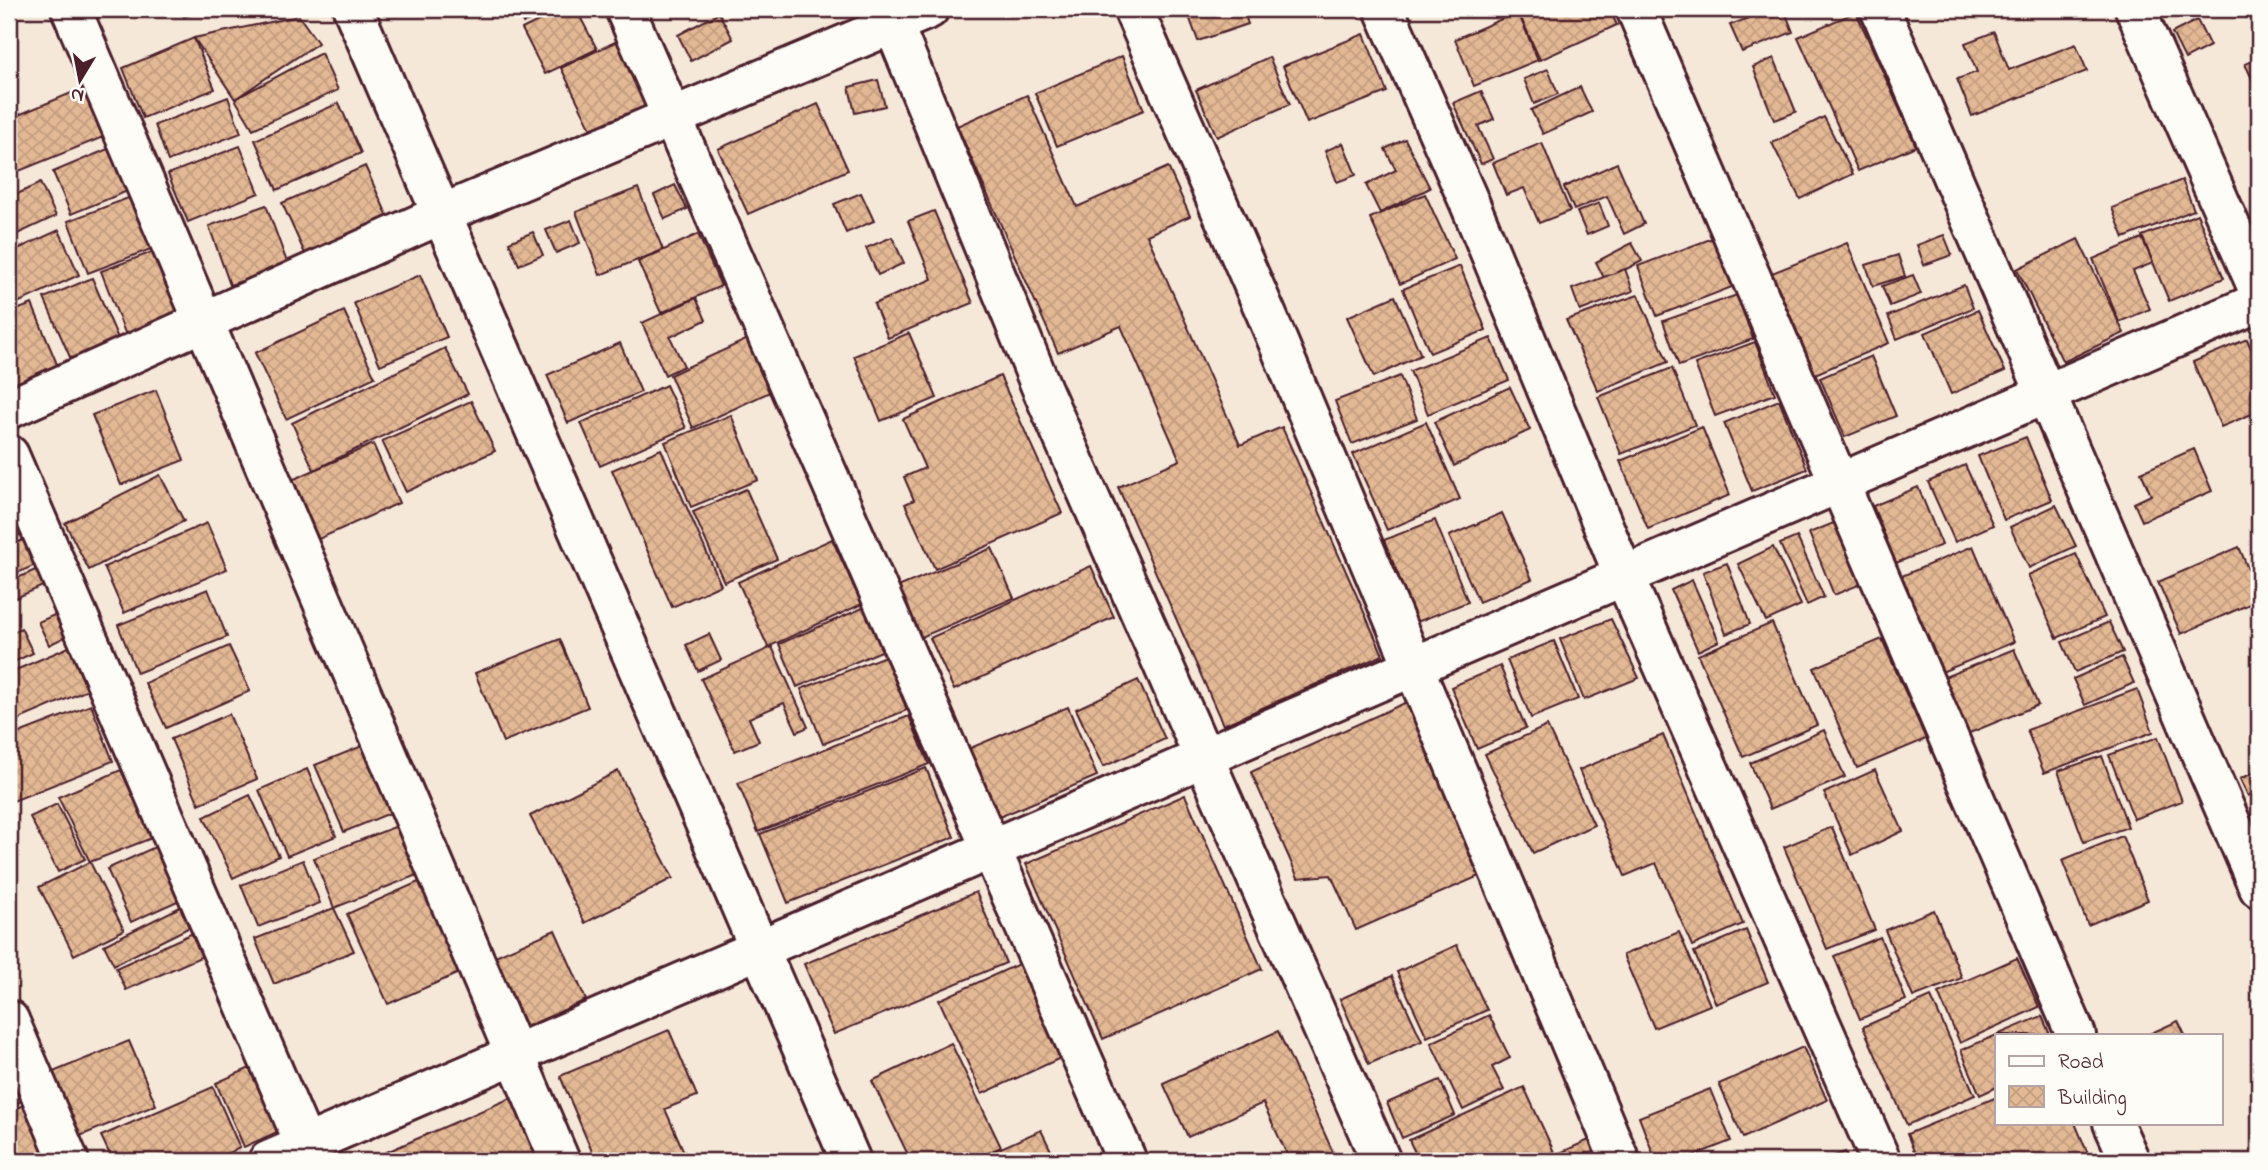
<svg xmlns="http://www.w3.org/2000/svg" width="2268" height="1170" font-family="'Indie Flower',sans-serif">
<defs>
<pattern id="building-cross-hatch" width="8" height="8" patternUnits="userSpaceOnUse" patternTransform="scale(1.75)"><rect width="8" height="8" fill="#e3b894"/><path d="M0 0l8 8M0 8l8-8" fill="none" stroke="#c49e80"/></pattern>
</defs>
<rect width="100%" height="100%" fill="#f5e8d9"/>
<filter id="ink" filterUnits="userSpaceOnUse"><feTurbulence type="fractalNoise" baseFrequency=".0143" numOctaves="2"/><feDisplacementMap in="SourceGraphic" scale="14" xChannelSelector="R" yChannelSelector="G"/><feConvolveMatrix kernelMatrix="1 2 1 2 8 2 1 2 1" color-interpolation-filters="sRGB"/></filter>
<g filter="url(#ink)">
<g fill="url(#building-cross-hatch)" stroke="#4a1f2b" stroke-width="2">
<path d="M179 9H206L184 17Z"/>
<path d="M516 9H556L523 23Z"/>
<path d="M562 9H576L597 49 545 74 522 29Z"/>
<path d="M1219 9H1243L1248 24 1198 41 1190 19Z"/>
<path d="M1517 9H1609L1617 25 1540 60Z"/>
<path d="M1772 9H1784L1793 32 1742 52 1730 25Z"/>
<path d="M1518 12 1538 60 1474 86 1455 39Z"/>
<path d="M1856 12 1916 146 1858 171 1798 37Z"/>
<path d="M719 13 733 39 691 61 678 35Z"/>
<path d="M299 16 318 43 235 99 194 38Z"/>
<path d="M2197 20 2210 46 2185 59 2172 33Z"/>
<path d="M1994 32 2009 70 2076 44 2087 71 1972 116 1957 79 1977 72 1965 43Z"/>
<path d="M1364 34 1387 92 1307 123 1283 66Z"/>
<path d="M194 38 215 89 143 118 123 68Z"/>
<path d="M621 39 653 108 595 137 561 68Z"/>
<path d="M321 53 338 90 253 129 235 99Z"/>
<path d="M1122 56 1144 110 1057 146 1035 93Z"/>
<path d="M1269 57 1290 104 1217 137 1196 90Z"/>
<path d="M1774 58 1796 112 1774 120 1753 67Z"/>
<path d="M2259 58V93L2245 64Z"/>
<path d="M1548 69 1558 94 1534 104 1524 79Z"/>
<path d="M878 80 885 106 855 113 849 87Z"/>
<path d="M88 86 108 135 19 171 9 147V119Z"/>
<path d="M1580 87 1592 112 1543 134 1531 110Z"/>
<path d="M1481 91 1494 119 1478 126 1493 159 1481 164 1453 103Z"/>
<path d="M1027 95 1077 207 1168 167 1190 216 1147 235 1240 445 1282 427 1383 655 1223 725 1118 487 1180 460 1121 326 1058 353 957 126Z"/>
<path d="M228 97 241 133 168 161 155 125Z"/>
<path d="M339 103 361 153 277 190 255 140Z"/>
<path d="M818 104 848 170 748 214 718 149Z"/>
<path d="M1824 117 1853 174 1800 199 1772 143Z"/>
<path d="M1405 139 1430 188 1380 213 1366 185 1396 170 1385 149Z"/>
<path d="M122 143 140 186 71 214 53 172Z"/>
<path d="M1343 143 1356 175 1337 182 1325 151Z"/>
<path d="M1542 143 1570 211 1539 223 1524 188 1506 195 1493 163Z"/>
<path d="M240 146 259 193 188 222 168 174Z"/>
<path d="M9 161 17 177 9 181Z"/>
<path d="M1617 163 1644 224 1624 234 1607 196 1574 210 1564 187Z"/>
<path d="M365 166 389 219 306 256 282 203Z"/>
<path d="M2182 180 2194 210 2124 238 2112 208Z"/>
<path d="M40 183 56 216 9 238V198Z"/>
<path d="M675 185 687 209 665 219 654 195Z"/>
<path d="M638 188 663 250 600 275 576 212Z"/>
<path d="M144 192 164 244 88 273 68 221Z"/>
<path d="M861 193 874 221 846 233 834 204Z"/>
<path d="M1425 194 1455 259 1400 284 1370 218Z"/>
<path d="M1599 203 1608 226 1587 235 1577 212Z"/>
<path d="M266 205 288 265 230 285 209 226Z"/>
<path d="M934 211 973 303 888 338 874 304 932 279 908 221Z"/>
<path d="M2197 214 2224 278 2169 301 2142 236Z"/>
<path d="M571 220 580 243 556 253 546 230Z"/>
<path d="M59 230 79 275 11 306 9 300V279L15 276 9 262V253Z"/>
<path d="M533 232 543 255 519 265 509 242Z"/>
<path d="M698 234 721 286 661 313 638 262Z"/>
<path d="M1944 235 1952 255 1924 265 1917 245Z"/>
<path d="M892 237 904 263 878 275 866 248Z"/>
<path d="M1713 238 1732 287 1657 316 1638 266Z"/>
<path d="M2142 238 2153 263 2133 271 2150 309 2119 322 2093 259Z"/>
<path d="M2078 239 2124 333 2063 362 2017 269Z"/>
<path d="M1632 243 1642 261 1605 280 1596 262Z"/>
<path d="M1847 243 1889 343 1815 374 1772 273Z"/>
<path d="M158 250 184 316 127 338 101 271Z"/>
<path d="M1898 255 1905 276 1873 286 1866 265Z"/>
<path d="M1460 266 1486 330 1430 353 1403 289Z"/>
<path d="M1625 269 1633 291 1580 311 1572 289Z"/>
<path d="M420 275 447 337 380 365 354 303Z"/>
<path d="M1913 275 1921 294 1890 306 1882 286Z"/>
<path d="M92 278 120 343 73 364 44 298Z"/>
<path d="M1964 285 1973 308 1897 339 1888 316Z"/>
<path d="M1638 295 1668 362 1598 391 1566 320Z"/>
<path d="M1737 295 1753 339 1679 366 1663 321Z"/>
<path d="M1395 296 1421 355 1374 377 1347 317Z"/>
<path d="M696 298 706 320 670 337 684 366 665 375 642 323Z"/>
<path d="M32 304 59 369 17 387 9 367V313Z"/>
<path d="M1978 310 2005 371 1951 394 1925 333Z"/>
<path d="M344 311 375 377 286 419 255 353Z"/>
<path d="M909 333 937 398 881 421 854 356Z"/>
<path d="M750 338 774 390 693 428 670 375Z"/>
<path d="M1491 338 1509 380 1428 414 1410 371Z"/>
<path d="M2247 339 2259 368V411L2221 427 2193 362Z"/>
<path d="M1755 342 1775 394 1715 416 1695 364Z"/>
<path d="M620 343 641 392 568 423 547 375Z"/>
<path d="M445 348 468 394 314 470 292 423Z"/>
<path d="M1871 356 1896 416 1845 437 1820 378Z"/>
<path d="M1672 368 1695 425 1621 454 1598 397Z"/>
<path d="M1000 376 1062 513 935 569 905 504 914 500 904 477 925 468 903 419Z"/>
<path d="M1400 376 1417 419 1352 444 1335 401Z"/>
<path d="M666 385 686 428 600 466 581 423Z"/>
<path d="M1510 387 1530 430 1454 466 1434 422Z"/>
<path d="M156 390 184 460 121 485 92 415Z"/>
<path d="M1779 400 1807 469 1752 491 1724 423Z"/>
<path d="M471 401 495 451 406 492 382 441Z"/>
<path d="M731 415 758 480 691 507 665 442Z"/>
<path d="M1426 422 1460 499 1387 530 1353 454Z"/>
<path d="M1702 427 1730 495 1648 529 1620 461Z"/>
<path d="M2026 437 2052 500 2004 520 1978 456Z"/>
<path d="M373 444 399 503 312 542 285 483Z"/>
<path d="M661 449 721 585 672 607 612 470Z"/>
<path d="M2194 449 2212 491 2142 521 2134 503 2151 495 2141 472Z"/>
<path d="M1965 465 1993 525 1955 542 1928 482Z"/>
<path d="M9 467 35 528 9 540Z"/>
<path d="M160 475 184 521 89 570 65 523Z"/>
<path d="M1918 487 1942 545 1896 563 1873 506Z"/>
<path d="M746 489 777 559 724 582 693 512Z"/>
<path d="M2056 505 2076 546 2029 568 2010 527Z"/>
<path d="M1502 513 1532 579 1479 602 1449 536Z"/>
<path d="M1435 520 1468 602 1417 622 1384 540Z"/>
<path d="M1836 522 1861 584 1834 595 1809 533Z"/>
<path d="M207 523 227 569 124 613 104 567Z"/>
<path d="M37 534 48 559 9 577V546Z"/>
<path d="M1797 537 1824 597 1807 605 1780 544Z"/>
<path d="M832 539 862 604 768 647 738 582Z"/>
<path d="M1973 546 2014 642 1937 674 1897 578Z"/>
<path d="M1773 547 1801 605 1766 621 1738 564Z"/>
<path d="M2239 547 2259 595V600L2181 634 2158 582Z"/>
<path d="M992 548 1014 598 919 638 898 587Z"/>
<path d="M2076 554 2105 617 2057 638 2028 575Z"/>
<path d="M1727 563 1750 624 1726 634 1703 572Z"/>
<path d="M44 566 52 582 9 601V582Z"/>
<path d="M1091 566 1114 617 954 690 930 638Z"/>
<path d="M1692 580 1719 641 1698 651 1671 590Z"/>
<path d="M208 589 227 637 137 673 118 625Z"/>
<path d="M865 607 884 650 797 687 779 644Z"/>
<path d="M59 613 69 635 49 645 38 622Z"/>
<path d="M1611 619 1639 678 1584 700 1560 639Z"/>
<path d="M2109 622 2123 652 2075 672 2062 642Z"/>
<path d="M1772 623 1817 725 1743 757 1698 655Z"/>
<path d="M21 628 33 653 9 664V634Z"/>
<path d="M709 634 721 660 698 671 686 645Z"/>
<path d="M560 639 588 707 503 742 475 673Z"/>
<path d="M1882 639 1926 739 1857 768 1814 668Z"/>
<path d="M1554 641 1578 699 1531 718 1507 660Z"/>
<path d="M71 646 90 689 13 722 9 711V673Z"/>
<path d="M229 646 250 691 166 728 145 683Z"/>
<path d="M772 647 808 727 797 732 784 703 749 718 759 741 735 751 701 679Z"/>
<path d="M2014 649 2038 705 1960 737 1937 680Z"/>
<path d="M885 656 907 710 823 744 801 689Z"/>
<path d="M2122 657 2134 683 2085 705 2073 679Z"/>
<path d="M1500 666 1526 728 1477 749 1451 687Z"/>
<path d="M1138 680 1165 739 1103 767 1076 709Z"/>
<path d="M2137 689 2153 732 2044 773 2027 730Z"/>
<path d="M1409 701 1486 873 1356 930 1331 875 1298 878 1251 772Z"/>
<path d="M91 705 113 761 13 801 9 792V737Z"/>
<path d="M1068 707 1097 776 997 818 968 749Z"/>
<path d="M229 714 257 779 199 804 171 739Z"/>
<path d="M909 716 929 764 758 832 738 783Z"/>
<path d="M1547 726 1594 825 1533 853 1485 754Z"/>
<path d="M1824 730 1845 777 1770 809 1750 763Z"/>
<path d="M1663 735 1743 924 1692 946 1656 863 1625 876 1579 770Z"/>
<path d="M2158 737 2182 801 2134 819 2109 755Z"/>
<path d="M372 742 400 809 344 832 315 765Z"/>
<path d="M2102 756 2128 827 2084 842 2058 771Z"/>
<path d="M926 768 954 837 788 903 760 834Z"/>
<path d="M307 769 336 836 287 856 259 790Z"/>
<path d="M121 770 152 838 90 862 58 797Z"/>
<path d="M1875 770 1903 831 1852 855 1824 793Z"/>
<path d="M2259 770V791L2248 796 2240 779Z"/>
<path d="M618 771 673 878 585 923 530 816Z"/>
<path d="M250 795 279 856 233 878 204 817Z"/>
<path d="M1185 795 1262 969 1103 1039 1026 864Z"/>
<path d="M57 804 85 859 58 872 30 817Z"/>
<path d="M397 826 417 875 334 908 314 858Z"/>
<path d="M1832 827 1875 930 1827 949 1784 847Z"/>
<path d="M2122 836 2148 900 2088 925 2062 860Z"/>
<path d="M157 846 182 899 131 922 107 869Z"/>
<path d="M303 860 320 903 258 927 241 885Z"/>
<path d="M90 862 124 930 74 955 39 887Z"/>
<path d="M425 879 466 970 388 1004 347 914Z"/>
<path d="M976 892 1006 963 834 1034 804 964Z"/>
<path d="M180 907 190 927 114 965 104 945Z"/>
<path d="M334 908 354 951 274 984 255 939Z"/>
<path d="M1934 910 1962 978 1913 997 1885 930Z"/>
<path d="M555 930 586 1000 526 1027 495 956Z"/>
<path d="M1746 930 1768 982 1716 1004 1694 952Z"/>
<path d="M195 932 205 955 126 990 116 968Z"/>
<path d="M1679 932 1710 1005 1654 1028 1623 955Z"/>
<path d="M1880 937 1906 1000 1860 1019 1834 956Z"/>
<path d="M1457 945 1487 1010 1427 1037 1397 972Z"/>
<path d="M2017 958 2039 1007 1960 1043 1938 993Z"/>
<path d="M1023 962 1065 1056 982 1094 939 1000Z"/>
<path d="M1392 976 1422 1041 1369 1064 1340 999Z"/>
<path d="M1931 997 1975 1095 1907 1125 1863 1027Z"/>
<path d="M1489 1015 1510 1058 1492 1067 1504 1090 1463 1110 1431 1043Z"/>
<path d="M2042 1016 2050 1035H1997V1087L1980 1095 1961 1050Z"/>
<path d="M2178 1021 2185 1035H2147Z"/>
<path d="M669 1030 697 1096 665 1109 688 1161H596L560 1076Z"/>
<path d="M1278 1031 1337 1161H1290L1263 1103 1188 1137 1163 1083Z"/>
<path d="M129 1041 156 1105 80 1136 53 1072Z"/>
<path d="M9 1042 35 1096 9 1106Z"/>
<path d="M951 1043 1001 1147 970 1161H911L872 1081Z"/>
<path d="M1803 1047 1827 1100 1743 1138 1719 1084Z"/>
<path d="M259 1064 288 1127 244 1147 216 1083Z"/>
<path d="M1440 1080 1455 1115 1402 1138 1387 1103Z"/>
<path d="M213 1087 240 1148 210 1161H113L101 1136Z"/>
<path d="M1524 1087 1554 1152 1533 1161H1419L1409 1140Z"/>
<path d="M1710 1089 1731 1141 1680 1161H1656L1639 1117Z"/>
<path d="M513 1097 540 1161H366Z"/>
<path d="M1997 1097V1123H2075L2091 1161H1918L1907 1134Z"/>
<path d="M36 1100 56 1146 22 1161H9V1111Z"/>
<path d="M1041 1130 1056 1161H972Z"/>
<path d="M1591 1139 1602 1161H1542Z"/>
<path d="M1845 1152 1849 1161H1821Z"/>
</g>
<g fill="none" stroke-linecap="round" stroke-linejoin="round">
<defs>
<g id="minor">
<path d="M71 9 560 1161"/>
<path d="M353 9 851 1161"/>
<path d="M625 9 1127 1161"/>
<path d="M887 9 1042 389 1381 1161"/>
<path d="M1133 9 1268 318 1620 1161"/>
<path d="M1384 9 1470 204 1624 576 1881 1161"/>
<path d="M1636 9 2076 1035"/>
<path d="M1880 9 2259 888"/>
<path d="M2135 9 2259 291"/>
<path d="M9 409 442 214 929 9"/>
<path d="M9 455 312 1161"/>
<path d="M9 1020 69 1161"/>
<path d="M2113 1123 2130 1161"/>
<path d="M268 1161 2259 302"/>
</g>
</defs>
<use href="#minor" stroke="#4a1f2b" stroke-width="44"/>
<use href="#minor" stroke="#fdfcf7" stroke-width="38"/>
</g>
</g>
<rect width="2268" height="1170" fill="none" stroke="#fdfcf7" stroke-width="35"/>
<rect x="18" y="18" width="2233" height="1135" fill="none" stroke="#4a1f2b" stroke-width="2.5" filter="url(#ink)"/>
<rect x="1995" y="1034" width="228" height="91" fill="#fdfcf7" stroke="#b5a4a5" stroke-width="2"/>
<rect x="2009" y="1056" width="35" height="10" fill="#fdfcf7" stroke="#b5a4a5" stroke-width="2"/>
<text x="2058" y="1068" font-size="21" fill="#4a1f2b">Road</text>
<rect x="2009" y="1086" width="35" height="21" fill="url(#building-cross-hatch)" stroke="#b5a4a5" stroke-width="2"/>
<text x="2058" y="1104" font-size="21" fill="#4a1f2b">Building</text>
<g transform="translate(80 80) rotate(190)" stroke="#fdfcf7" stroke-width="5" paint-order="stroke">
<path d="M0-5L12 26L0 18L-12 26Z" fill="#4a1f2b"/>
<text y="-10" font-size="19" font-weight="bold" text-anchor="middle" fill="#4a1f2b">N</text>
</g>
</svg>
